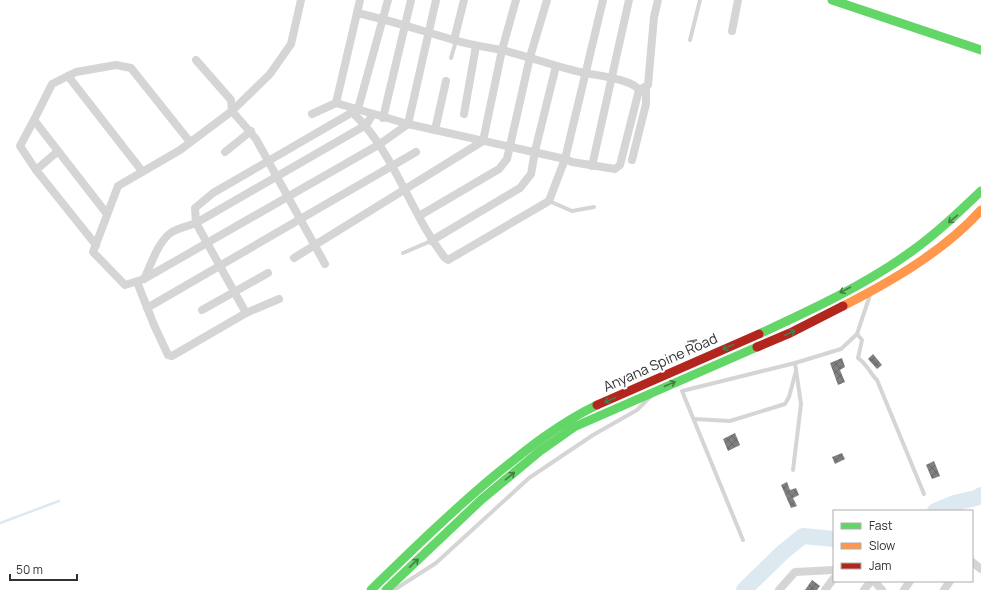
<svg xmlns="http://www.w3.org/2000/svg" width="981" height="590" font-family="Manrope,sans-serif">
<defs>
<pattern id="building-cross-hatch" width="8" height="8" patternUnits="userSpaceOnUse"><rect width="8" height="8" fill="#808080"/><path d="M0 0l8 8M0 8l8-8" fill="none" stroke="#696969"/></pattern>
</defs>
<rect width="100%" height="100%" fill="#fff"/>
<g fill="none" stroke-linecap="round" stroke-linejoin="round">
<path stroke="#dde9f0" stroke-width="2.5" d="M0 523 59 501"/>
<g stroke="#dde9f0" stroke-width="16">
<path d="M935 511 954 503 976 498 981 495"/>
<path d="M744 590 783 552 803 536 834 539"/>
</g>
</g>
<g fill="url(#building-cross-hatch)">
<path d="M697 339 699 350 688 351 687 341Z"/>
<path d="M873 354 882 365 877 369 868 359Z"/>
<path d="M842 358 845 367 840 370 845 382 838 385 830 363Z"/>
<path d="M735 433 740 445 728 451 723 439Z"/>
<path d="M842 453 845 459 835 464 832 457Z"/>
<path d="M934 461 940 476 932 479 926 465Z"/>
<path d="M787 482 790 490 796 488 799 495 793 498 797 506 791 508 781 485Z"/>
<path d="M812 580 820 586 817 590H805Z"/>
</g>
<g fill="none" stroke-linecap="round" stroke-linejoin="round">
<g stroke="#d5d5d5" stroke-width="4">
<path d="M690 40 700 0"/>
<path d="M451 58 456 41"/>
<path d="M549 201 572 211 594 207"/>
<path d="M403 253 431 241"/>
<path d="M857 334 862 340 858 358C866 363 870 373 877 380L924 494"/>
<path d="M694 419 730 421 785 404 789 397 796 371"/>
<path d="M793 470 801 404 795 363"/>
<path d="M743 540 682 391 795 363 841 349 857 334 870 295"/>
<path d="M394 590 436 563 529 478 593 435 637 410 651 396"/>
</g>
<g stroke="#d5d5d5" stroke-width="8">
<path d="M301 0 291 44 270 74 232 111 180 150 118 186 93 252 125 285 144 279 380 144 408 124 436 0"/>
<path d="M357 13C390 20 422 31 454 40 470 45 486 47 502 50 527 56 551 65 576 71 590 75 632 78 639 90L620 165 615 169 572 162 565 159 603 0"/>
<path d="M732 31 738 0"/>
<path d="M454 40 464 0"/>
<path d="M196 60 231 100 232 111 256 139 325 264"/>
<path d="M68 76 142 171"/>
<path d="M639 90 648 85 654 17 658 0"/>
<path d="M336 103 408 124 565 159 549 201 448 260 445 258C410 213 395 153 353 113"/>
<path d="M312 114 336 103 360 0"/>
<path d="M464 114 476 46"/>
<path d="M383 118 411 0"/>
<path d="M34 120 52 84 76 72 116 65 131 68 190 142"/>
<path d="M435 130 446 81"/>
<path d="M57 152 36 170 96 245"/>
<path d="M225 152 251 131"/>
<path d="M632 160 646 104V88"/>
<path d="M592 166 629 0"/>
<path d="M36 170 20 146 34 120 107 214"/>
<path d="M419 216 499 169 507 159 530 57 547 0"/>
<path d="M431 241 520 188 531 174 535 151 556 66"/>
<path d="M294 258 483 141 502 50 516 0"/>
<path d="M144 279C151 265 158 241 172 232 179 228 188 226 196 223L366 125 373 114"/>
<path d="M137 282 154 325 168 355 172 356 246 313 279 299"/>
<path d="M147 308 416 152"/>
<path d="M202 310 268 273"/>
<path d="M246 313 196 223 195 208 213 193 358 109 388 0"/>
<path d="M972 562 981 569"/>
<path d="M874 581 882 590"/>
<path d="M779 590 795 572 834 570"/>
<path d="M825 590 834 578"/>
<path d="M864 590 871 581"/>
<path d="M904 590 910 581"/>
<path d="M944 590 950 581"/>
</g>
<g stroke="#63d668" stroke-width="9">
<path d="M832 0 981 50"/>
<path d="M759 334C811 310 865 285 912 251 937 233 959 212 981 191"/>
<path d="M371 590C411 551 451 512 494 476 527 449 558 424 597 405"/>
<path d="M386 590 481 500 540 451 574 427 757 347"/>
</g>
<path stroke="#ff974d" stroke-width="9" d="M843 306C892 281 944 251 981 210"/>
<g stroke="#b3261e" stroke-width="9">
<path d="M757 347 790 333 843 306"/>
<path d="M597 405 759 334"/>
</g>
</g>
<defs><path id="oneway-shaft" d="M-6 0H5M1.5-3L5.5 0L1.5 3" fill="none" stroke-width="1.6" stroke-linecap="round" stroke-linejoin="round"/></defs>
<g stroke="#487b4a">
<use href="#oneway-shaft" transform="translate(953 219) rotate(140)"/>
<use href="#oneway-shaft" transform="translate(845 290) rotate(152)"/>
<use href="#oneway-shaft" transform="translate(790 333) rotate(-25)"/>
<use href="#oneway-shaft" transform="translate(728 347) rotate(156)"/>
<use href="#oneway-shaft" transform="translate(670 384) rotate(-23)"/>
<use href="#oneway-shaft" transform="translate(610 400) rotate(155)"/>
<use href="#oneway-shaft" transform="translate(510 476) rotate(-39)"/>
<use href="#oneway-shaft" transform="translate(414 563) rotate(-44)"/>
</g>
<g text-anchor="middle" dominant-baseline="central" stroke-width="4" stroke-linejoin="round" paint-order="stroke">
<g font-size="14" fill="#313131" stroke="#fff">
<text transform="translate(660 362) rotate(-24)">Anyana Spine Road</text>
</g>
</g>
<rect x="833" y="510" width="140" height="72" fill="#ffffff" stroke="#adadad"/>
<rect x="841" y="523" width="20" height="6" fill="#63d668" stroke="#adadad"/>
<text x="869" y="530" font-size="12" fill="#313131">Fast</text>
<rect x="841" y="543" width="20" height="6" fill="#ff974d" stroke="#adadad"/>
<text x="869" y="550" font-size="12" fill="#313131">Slow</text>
<rect x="841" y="563" width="20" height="6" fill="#b3261e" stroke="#adadad"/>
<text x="869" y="570" font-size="12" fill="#313131">Jam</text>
<path d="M10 574v6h67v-6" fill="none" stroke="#313131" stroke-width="2"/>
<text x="16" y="574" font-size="12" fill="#313131" stroke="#ffffff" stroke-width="3" paint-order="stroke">50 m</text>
</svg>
